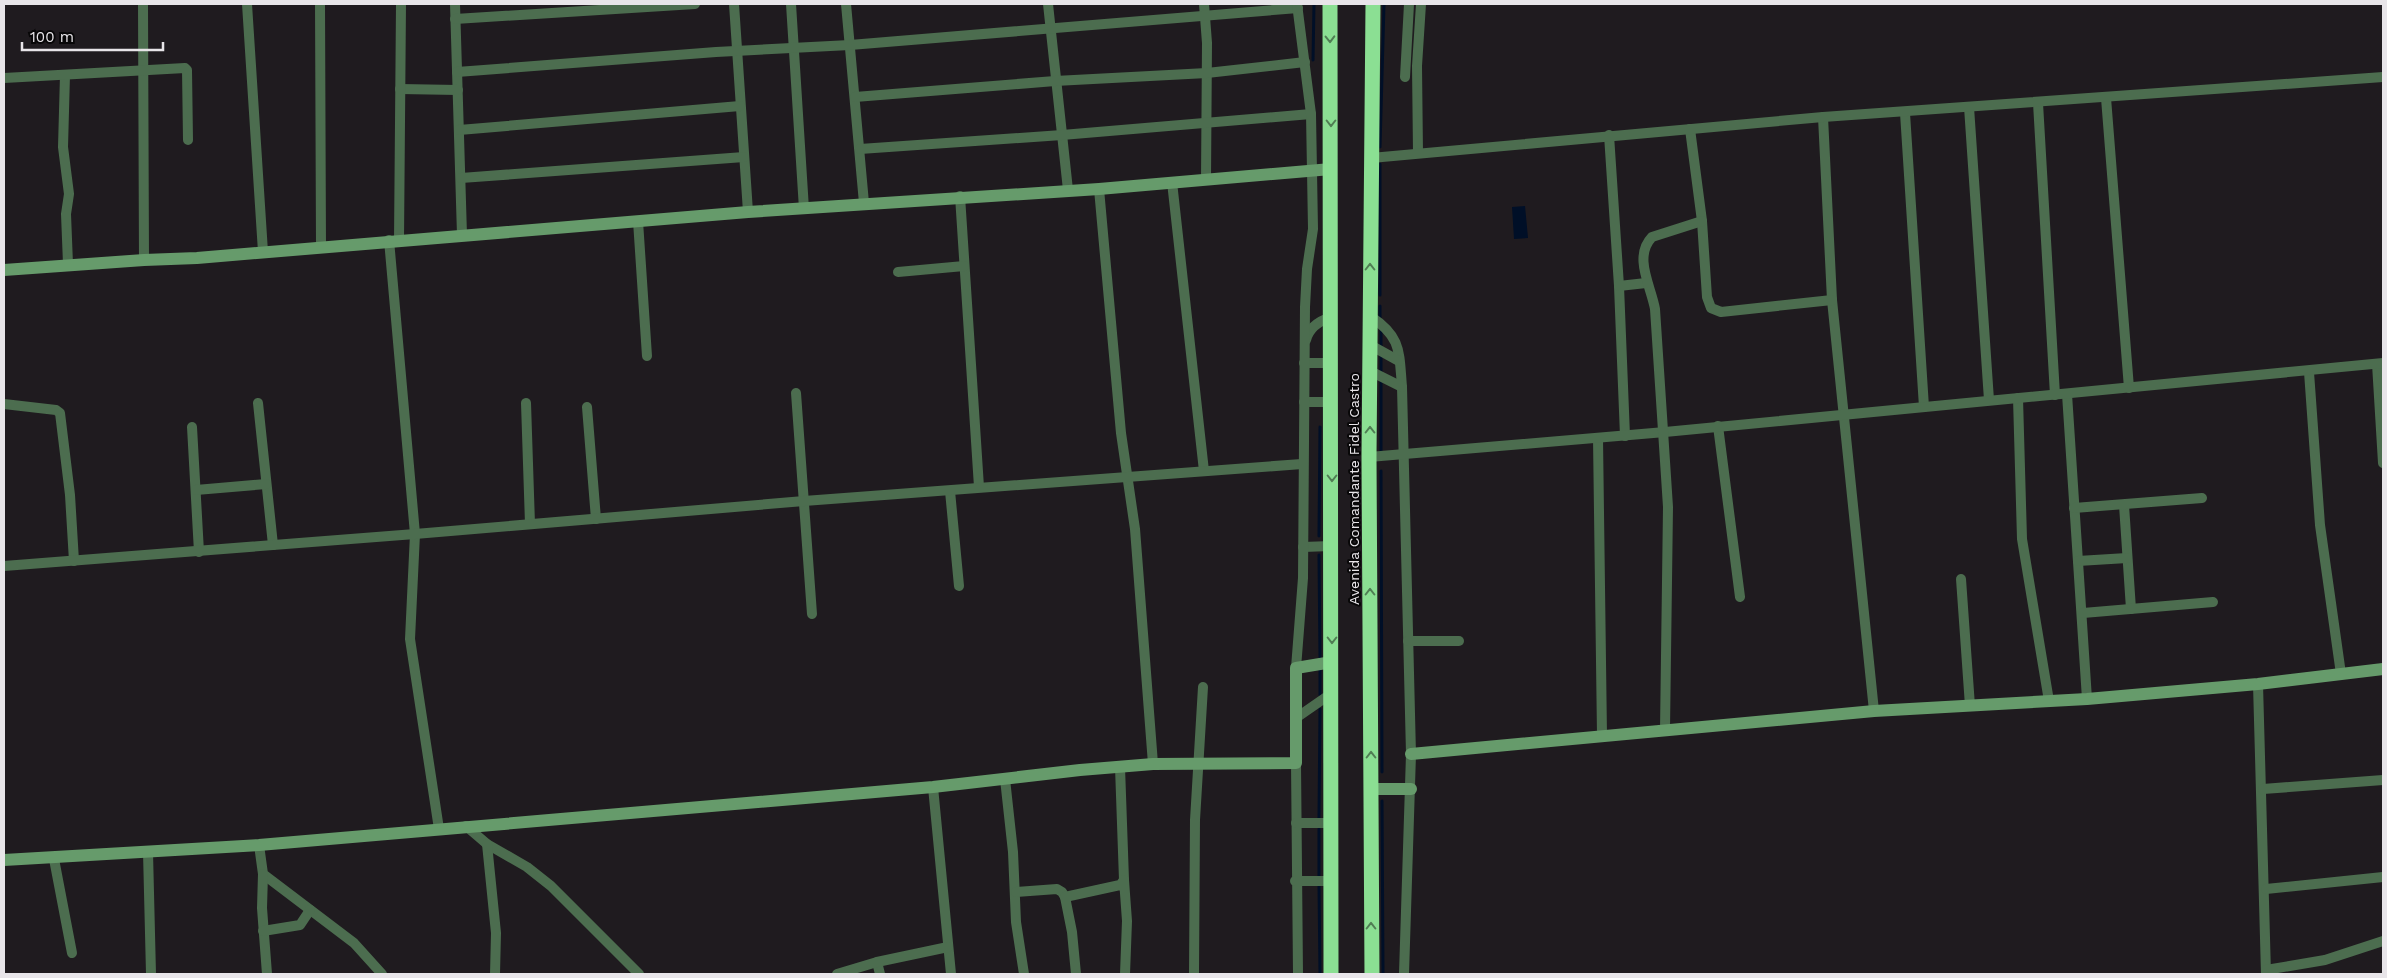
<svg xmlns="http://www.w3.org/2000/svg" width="2387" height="978" font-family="'Work Sans',sans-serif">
<rect width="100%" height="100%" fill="#1f1b1f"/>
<path fill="#000f27" d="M1525 206 1528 238 1514 239 1512 207Z"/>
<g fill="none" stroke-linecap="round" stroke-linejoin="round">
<g stroke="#000f27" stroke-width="3">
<path d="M1313 60 1314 4"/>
<path d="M1380 147 1384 4"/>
<path d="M1380 164V295"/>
<path d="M1380 306V321"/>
<path d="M1381 327V348"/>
<path d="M1381 354V373"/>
<path d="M1381 379V453"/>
<path d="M1381 471 1382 772"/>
<path d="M1319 536 1320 427"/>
<path d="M1319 555 1320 657"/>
<path d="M1320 695V670"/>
<path d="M1382 801 1383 974"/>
<path d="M1319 819 1320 709"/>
<path d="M1319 829V878"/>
<path d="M1319 884 1320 974"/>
</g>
<g stroke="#4c6d4f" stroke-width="10">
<path d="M143 4 144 260"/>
<path d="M247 4 263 252"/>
<path d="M320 4 321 247"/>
<path d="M455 4 462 235"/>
<path d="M734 4 748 212"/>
<path d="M791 4 804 209"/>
<path d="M846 4 864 203"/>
<path d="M1048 4 1068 190"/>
<path d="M1204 4 1207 43 1206 179"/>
<path d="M455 19 695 4"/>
<path d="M457 72 716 52 850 45 1298 8"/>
<path d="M65 75 63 147 69 194 66 214 68 264"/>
<path d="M1405 77 1409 4"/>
<path d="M4 78 185 68 187 70 188 140"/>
<path d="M400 89 458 90"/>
<path d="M855 97 1055 81 1207 73 1305 62"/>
<path d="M2106 98 2129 388"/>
<path d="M2038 103 2055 395"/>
<path d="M1969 107 1989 400"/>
<path d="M1905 113 1924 407"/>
<path d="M1823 117 1832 300 1874 711"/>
<path d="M1690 129 1702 221 1707 297 1711 308 1721 312 1832 300"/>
<path d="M459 130 740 106"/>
<path d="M1609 135 1619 286 1625 436"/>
<path d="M860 149 1062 135 1311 114"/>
<path d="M1418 153 1417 66 1421 4"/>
<path d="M1371 158 1823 117 2383 77"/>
<path d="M461 178 744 157"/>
<path d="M1172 182 1204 471"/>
<path d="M1099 189 1121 433 1135 529 1153 764"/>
<path d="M960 196 979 487"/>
<path d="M638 221 647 356"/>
<path d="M389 240 415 534 410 639 439 829"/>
<path d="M399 240 401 4"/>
<path d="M898 272 964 266"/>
<path d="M1619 286 1646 283"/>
<path d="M1370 316C1402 337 1399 352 1402 387L1411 754 1404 974"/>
<path d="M1306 340C1309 328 1319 321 1331 317"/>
<path d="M1370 345 1399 361"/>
<path d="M1304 363H1331"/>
<path d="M2377 364 2383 463"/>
<path d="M1370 371 1402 387"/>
<path d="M2309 372 2320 525 2341 674"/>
<path d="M796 393 812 614"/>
<path d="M2067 394 2087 699"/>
<path d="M2018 398 2022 539 2049 701"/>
<path d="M1304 402H1331"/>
<path d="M258 403 273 545"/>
<path d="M526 403 530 524"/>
<path d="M4 404 56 410 60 413 70 495 74 561"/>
<path d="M587 407 596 519"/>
<path d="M1718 426 1740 597"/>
<path d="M192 427 199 552"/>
<path d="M1598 438 1602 735"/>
<path d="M1369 457 1665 432 2383 363"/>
<path d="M196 490 266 484"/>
<path d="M950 491 959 586"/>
<path d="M2124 505 2131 609"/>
<path d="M2074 508 2202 498"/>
<path d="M1303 547 1331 546"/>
<path d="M2078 561 2127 558"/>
<path d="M4 566 415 534 804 501 1302 464"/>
<path d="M1961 579 1970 706"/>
<path d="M2083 613 2213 602"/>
<path d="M1408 641H1459"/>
<path d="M1296 668 1303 578 1305 307 1307 269 1313 229 1311 114 1297 4"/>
<path d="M2258 684 2266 974"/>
<path d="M1296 718 1332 693"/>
<path d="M1665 730 1668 507 1655 309C1651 286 1633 257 1652 237L1702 221"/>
<path d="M1296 763 1298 974"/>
<path d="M1120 767 1124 880"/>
<path d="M1005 779 1013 852 1016 922 1024 974"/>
<path d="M933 787 951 974"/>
<path d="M2263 789 2383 780"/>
<path d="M1296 823H1332"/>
<path d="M466 826 487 844 527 867 551 886 639 974"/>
<path d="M487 844 496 933 495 974"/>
<path d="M259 845 263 874 354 943 382 974"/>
<path d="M148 852 151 974"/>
<path d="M54 859 72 953"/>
<path d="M263 874 262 908 267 974"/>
<path d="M1295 881H1332"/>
<path d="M2266 889 2383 877"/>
<path d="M1016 892 1057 889 1062 892 1065 897"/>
<path d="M263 931 300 925 310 910"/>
<path d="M877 962 880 974"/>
<path d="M2266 970 2325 960 2383 941"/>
<path d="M837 974 877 962 948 947"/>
<path d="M1076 974 1072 932 1065 897 1120 885 1124 880 1127 921 1125 974"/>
<path d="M1194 974 1195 820 1203 687"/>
</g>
<g stroke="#669b6b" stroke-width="12">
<path d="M4 270 144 260 197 258 748 212 1099 189 1331 169"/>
<path d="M1411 754 1874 711 2087 699 2258 684 2383 669"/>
<path d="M1371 789H1411"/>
<path d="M4 860 259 845 933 787 1080 770 1153 764 1296 763V668L1332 662"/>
</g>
<g stroke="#8bdf93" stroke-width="15">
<path d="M1330 4 1331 974"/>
<path d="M1372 974 1369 457 1373 4"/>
</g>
</g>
<defs><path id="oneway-chevron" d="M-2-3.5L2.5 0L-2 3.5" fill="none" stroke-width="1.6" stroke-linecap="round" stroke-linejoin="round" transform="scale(1.25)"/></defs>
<g stroke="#507e54">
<use href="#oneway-chevron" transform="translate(1330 39) rotate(89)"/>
<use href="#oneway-chevron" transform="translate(1331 123) rotate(90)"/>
<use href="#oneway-chevron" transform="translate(1370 267) rotate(-90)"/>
<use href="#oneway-chevron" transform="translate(1370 430) rotate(-90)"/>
<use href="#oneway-chevron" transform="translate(1332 478) rotate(90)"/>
<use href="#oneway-chevron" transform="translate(1370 592) rotate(-90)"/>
<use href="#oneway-chevron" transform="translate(1332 640) rotate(90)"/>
<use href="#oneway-chevron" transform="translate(1371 755) rotate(-90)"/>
<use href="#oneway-chevron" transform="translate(1371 926) rotate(-90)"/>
</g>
<g text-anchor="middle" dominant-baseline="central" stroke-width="4" stroke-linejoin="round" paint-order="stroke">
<g font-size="14" fill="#e8e5e9" stroke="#080708">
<text transform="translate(1354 489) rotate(-90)">Avenida Comandante Fidel Castro</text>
</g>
</g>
<rect width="2387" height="978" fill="none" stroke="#e8e5e9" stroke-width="10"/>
<path d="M22 42v8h141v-8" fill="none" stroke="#e8e5e9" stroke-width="2.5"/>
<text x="30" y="42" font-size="15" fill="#e8e5e9" stroke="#080708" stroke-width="4" paint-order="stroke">100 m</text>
</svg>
